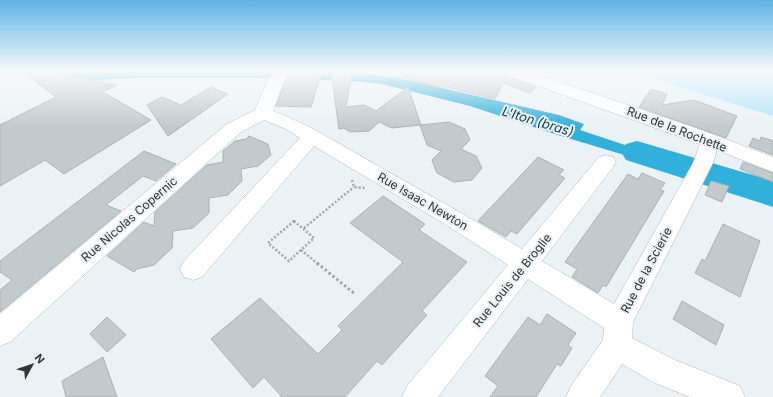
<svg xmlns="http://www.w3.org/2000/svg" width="773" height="397" font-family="Inter,sans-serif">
<rect width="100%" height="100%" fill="#ebf2f6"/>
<path fill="#b3e6fd" d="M627 71H773V116Z"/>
<g fill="#32b0dc">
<path d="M62 71C84 71 104 73 125 71H340L395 77 559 115 584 124 580 130 649 153 653 150 687 164 681 172 561 136 470 106 382 84 353 81 250 78H138L93 80 77 77Z"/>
<path d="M716 172 773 187V199L710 181Z"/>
</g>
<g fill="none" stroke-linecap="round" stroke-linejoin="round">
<path fill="#32b0dc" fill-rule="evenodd" d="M637 141 773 181V207L626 160 621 152 626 144Z"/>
</g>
<g fill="#c3cacd" stroke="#abb2b5">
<path d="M22 71H47L117 85 103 92 151 120 64 174 45 160 0 186V125L56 97Z"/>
<path d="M293 71H322L311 107 276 106 284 84Z"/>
<path d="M331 71H352L346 107 364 105 376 111 408 87 421 125 449 122 465 129 470 140 461 149 476 156 482 168 472 180 454 182 437 173 432 160 441 151 427 145 420 125 392 128 379 122 369 131 351 132 343 128 339 129Z"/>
<path d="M398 71H502L504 75 536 87 530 93 503 83 495 99 442 86 440 88 397 76Z"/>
<path d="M211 87 228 94 168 136 147 105 162 97 181 105Z"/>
<path d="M651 89 667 94 662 105 694 100 737 116 726 138 639 107Z"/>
<path d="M249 136 268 144 271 155 258 166 241 169 242 181 228 195 209 198V213L193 228 173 231 172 248 154 265 137 269 134 272 107 256 144 222 154 226 155 212 207 165 223 162V151L235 141 246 139Z"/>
<path d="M761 137 773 141V155L749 146 753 138 760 141Z"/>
<path d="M144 151 176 164 156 181 143 176 106 205 121 211 0 312V290L12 280 0 272V261Z"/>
<path d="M538 157 564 170 559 175 565 178 517 234 511 231 506 237 478 221Z"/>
<path d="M743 162 773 173V182L740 169Z"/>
<path d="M642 173 665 183 660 190 664 191 606 287 603 285 598 293 572 277 577 269 565 262 628 174 638 179Z"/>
<path d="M711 181 729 186 722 202 705 195Z"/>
<path d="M383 196 425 224 419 230 467 262 422 311 427 315 390 356 382 365 377 361 345 397H282L264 377 253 388 211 339 260 298 318 354 342 330 338 326 403 262 350 223Z"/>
<path d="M723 224 760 241 740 297 695 273 702 259 705 261Z"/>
<path d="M682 301 724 325 716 345 673 319Z"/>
<path d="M547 314 576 333 568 345 572 348 561 366 557 364 536 397H490L498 386 485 376 528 317 540 325Z"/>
<path d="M107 317 126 335 107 352 90 334Z"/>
<path d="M103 357 117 397H66L62 381Z"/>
</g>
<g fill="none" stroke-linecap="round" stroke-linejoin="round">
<defs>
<path id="street" d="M275 71H292L283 83 273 111C311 125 344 147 380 167 427 194 475 220 522 249L599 157 606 155 613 157 616 162 613 167 542 261 614 304 693 163 700 144 505 74 503 71H527L696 128 773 157V172L717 150 713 163 633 322 632 338 675 360 740 386 745 397H690L655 383 622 364 600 397H566L571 386 603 340 604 328 528 279 438 397H402L407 386 508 265 445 224 314 146 202 277 193 280 184 277 180 269 184 261 300 138 286 129 264 120 241 132 10 342 0 346V314L227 124 255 110 267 82Z"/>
</defs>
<use href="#street" stroke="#b2b9bc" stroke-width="1"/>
<g stroke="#a2a7aa" stroke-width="2.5" stroke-dasharray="2 2" stroke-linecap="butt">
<path d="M352 180 354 187 365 188"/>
<path d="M294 221 314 238 289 261 268 243Z"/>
<path d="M304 228 354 187"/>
<path d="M301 250 318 264"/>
</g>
<path stroke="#a2a7aa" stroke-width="3" stroke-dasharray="2.5 2.5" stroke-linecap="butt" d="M317 263 355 294"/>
<use href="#street" fill="#fff" fill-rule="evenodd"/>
</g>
<linearGradient id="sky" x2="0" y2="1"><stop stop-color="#5fb2e3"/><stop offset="0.56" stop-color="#f6f9fb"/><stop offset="1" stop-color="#f6f9fb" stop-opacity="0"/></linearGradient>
<rect width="773" height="127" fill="url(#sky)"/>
<g text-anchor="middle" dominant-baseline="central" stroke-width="4" stroke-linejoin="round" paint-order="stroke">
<g font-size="12" fill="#323536" stroke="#ebf2f6">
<text transform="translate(677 129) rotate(21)">Rue de la Rochette</text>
<text transform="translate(423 201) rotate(30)">Rue Isaac Newton</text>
<text transform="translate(129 219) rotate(-41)">Rue Nicolas Copernic</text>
<text transform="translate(646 270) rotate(-62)">Rue de la Scierie</text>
<text transform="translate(512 280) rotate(-51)">Rue Louis de Broglie</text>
</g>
<g font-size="13" font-style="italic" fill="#083e50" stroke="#ebf2f6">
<text transform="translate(538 121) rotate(17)">L'Iton (bras)</text>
</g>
</g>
<g transform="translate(32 365) rotate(50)" stroke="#ebf2f6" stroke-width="3" paint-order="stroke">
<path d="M0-3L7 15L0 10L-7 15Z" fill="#323536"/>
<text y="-6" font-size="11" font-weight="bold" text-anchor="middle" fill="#323536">N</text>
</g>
</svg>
